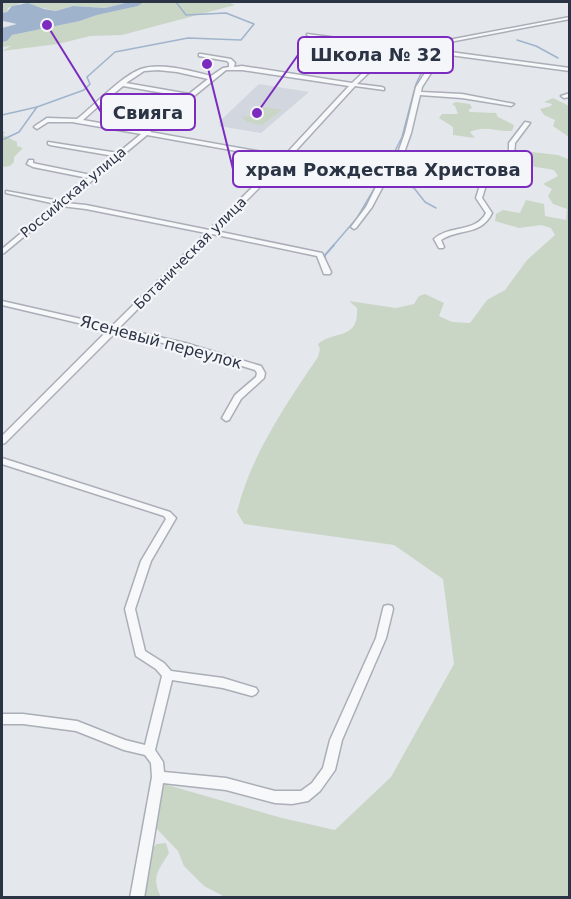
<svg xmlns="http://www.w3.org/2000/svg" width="571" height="899" font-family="'DejaVu Sans',sans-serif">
<rect width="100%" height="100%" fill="#e4e7ec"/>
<path fill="#d2d6de" d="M259 84 309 92 261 133 219 126 221 123H218Z"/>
<g fill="#c9d6c5">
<path d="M2 2H129L105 8 73 6 56 11 21 3 8 8 7 12 2 13Z"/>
<path d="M144 2H228L235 5 122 35 90 36 58 44 2 51 11 46 2 47V42L7 41 12 35 80 21 97 15 138 6Z"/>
<path d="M553 98 569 106V137L553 126 555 120 544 115 540 109 551 106 552 104 544 102Z"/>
<path d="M456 102 470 104 472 108 468 110 470 112 496 113 498 117 514 125 512 131C497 132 485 125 470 132L475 138 453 135V127L439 118 442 114H458L455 106 452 104Z"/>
<path d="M264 107 282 110 262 125 247 122 241 116 253 117Z"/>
<path d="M2 131 5 132 3 135 17 142V146L23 148 14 157V162L10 166 2 167Z"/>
<path d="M532 152 558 155 570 160 569 897H225L204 886 184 866 178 851 156 828 164 784 282 818 335 830 391 777 454 664 443 579 394 545 244 524 237 512C250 457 286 404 318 357L320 349 318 344C334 330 359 341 357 308L349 301 396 308 414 304 419 296 425 294 444 303 439 316 452 322 470 323 487 300 505 290 527 260 555 235 551 228 541 225 519 228 495 221 496 214 503 210 520 213 526 200 544 204 545 216 566 220 567 209 553 204 548 196 552 189 543 184 558 176 554 170 530 166 524 158Z"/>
<path d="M166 843 169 853C158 871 151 877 161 897L143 898 151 849 157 844Z"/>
</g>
<path fill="#9fb4cc" d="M129 2H144L138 6 97 15 80 21 12 35 7 41 2 42V28L17 24 3 21 2 13 7 12 12 6 28 3 44 9 56 11 73 6 105 8Z"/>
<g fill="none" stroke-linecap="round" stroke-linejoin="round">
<g stroke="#9fb4cc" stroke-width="1.5">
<path d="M320 38H327"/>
<path d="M517 40 536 46 558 58"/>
<path d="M386 47 406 52"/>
<path d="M2 115 37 107"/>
<path d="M2 140 19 132 37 107 84 90 90 84 87 77 115 52 188 38 241 40 254 24 226 13 186 15 176 2"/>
<path d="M386 169 402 137 416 84 428 59 419 55"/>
<path d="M387 181 414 188 425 202 436 208"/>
<path d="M332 247 357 218 377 184"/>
</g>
<path stroke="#9fb4cc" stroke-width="2" d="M325 263V255L334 245"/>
<defs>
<g id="minor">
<path d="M570 17V19L439 44 428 49 570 68V71L427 52 435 58 431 73 422 87 421 92 462 94 514 104 511 106 462 98 420 95 411 133 399 167 449 164 509 154V143L525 122 530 123 515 143 514 156 476 164 487 182 482 198 492 213C481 236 459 228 441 240L444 247 443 248H439L434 239C449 225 476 233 486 213L476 198 481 182 470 165 428 170 391 171 372 207 356 228 354 229 351 227 366 207 384 171 344 170 287 160 216 231 322 253 331 272 330 274H324L317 256 212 234 119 328 185 343 261 366 265 373 264 378 241 399 229 420 226 421 222 418 235 395 256 377 257 373 255 370 180 347 116 332 5 443 2 444V436L108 330 2 305V301L112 326 206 233 86 209 61 206 4 253 2 254V249L56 204 6 193V191L60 201 88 178 33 167 27 164 29 160H33V163L37 164 91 175 114 156 50 145 48 144V142L118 153 141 134 72 122H48L37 129 34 127 35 126 47 118 77 119C95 105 120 77 141 69 160 62 192 71 211 76L223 68 229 67V63L227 61 199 56V54H201L231 59 235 63 234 67 242 66 352 83 373 63 416 51 309 36 307 35V34L421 49 438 42ZM421 52 429 58 425 73 416 87 405 133 393 167 344 166 290 157 355 86 384 90V88L382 87 357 84 377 65ZM158 70 177 72 208 79 189 94 126 83 144 71ZM226 70H242L349 86 284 156 150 132ZM123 86 186 97 169 111 105 101ZM102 103 103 104 165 114 144 131 83 120ZM147 135 281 159 209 230 86 205 65 203Z"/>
<path d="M570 93V97L564 98 561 96Z"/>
<path d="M2 458 170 512 176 518 151 561 135 609 145 651 164 663 171 671 223 678 256 688 258 691 256 694 252 696 223 688 172 680 155 750 163 762 164 772 226 778 275 791H301L312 783 323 768 330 740 376 638 383 609 384 606 388 605 392 606 393 609 386 638 342 740 335 770 320 791 308 801 292 804 275 803 226 790 163 783 144 898H130L152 777 151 763 145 755 124 750 76 731 23 724H2V714H23L77 721 125 740 145 745 162 676 156 669 136 656 125 609 141 561 166 519 164 516 2 464Z"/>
</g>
</defs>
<use href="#minor" stroke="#a9aeb7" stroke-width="3"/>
<use href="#minor" fill="#f7f8fa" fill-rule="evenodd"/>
</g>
<g text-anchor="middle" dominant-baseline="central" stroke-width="4.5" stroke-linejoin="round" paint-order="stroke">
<g font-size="14" fill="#2b3445" stroke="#f4f6f9">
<text transform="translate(73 192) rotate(-40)">Российская улица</text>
<text transform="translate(190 253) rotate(-45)">Ботаническая улица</text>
</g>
<g font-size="16" fill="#2b3445" stroke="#f4f6f9">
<text transform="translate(161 342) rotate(15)">Ясеневый переулок</text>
</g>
</g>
<path fill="none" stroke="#7b2cbf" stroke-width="2" d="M257 113L298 55M47 25L101 112M207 64L233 169"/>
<g fill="#7b2cbf" stroke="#f4f6f9" stroke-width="2">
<circle cx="257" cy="113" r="6"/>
<circle cx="47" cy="25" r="6"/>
<circle cx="207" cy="64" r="6"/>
</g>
<g fill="#f4f6f9" stroke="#7b2cbf" stroke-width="2">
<rect x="298" y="37" width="155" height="36" rx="6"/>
<rect x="101" y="94" width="94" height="36" rx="6"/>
<rect x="233" y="151" width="299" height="36" rx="6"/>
</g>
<g font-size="18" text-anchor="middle" font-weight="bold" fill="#2b3445">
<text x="376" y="61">Школа № 32</text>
<text x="148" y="119">Свияга</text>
<text x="383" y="176">храм Рождества Христова</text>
</g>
<rect width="571" height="899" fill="none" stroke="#2b3445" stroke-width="6"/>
</svg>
